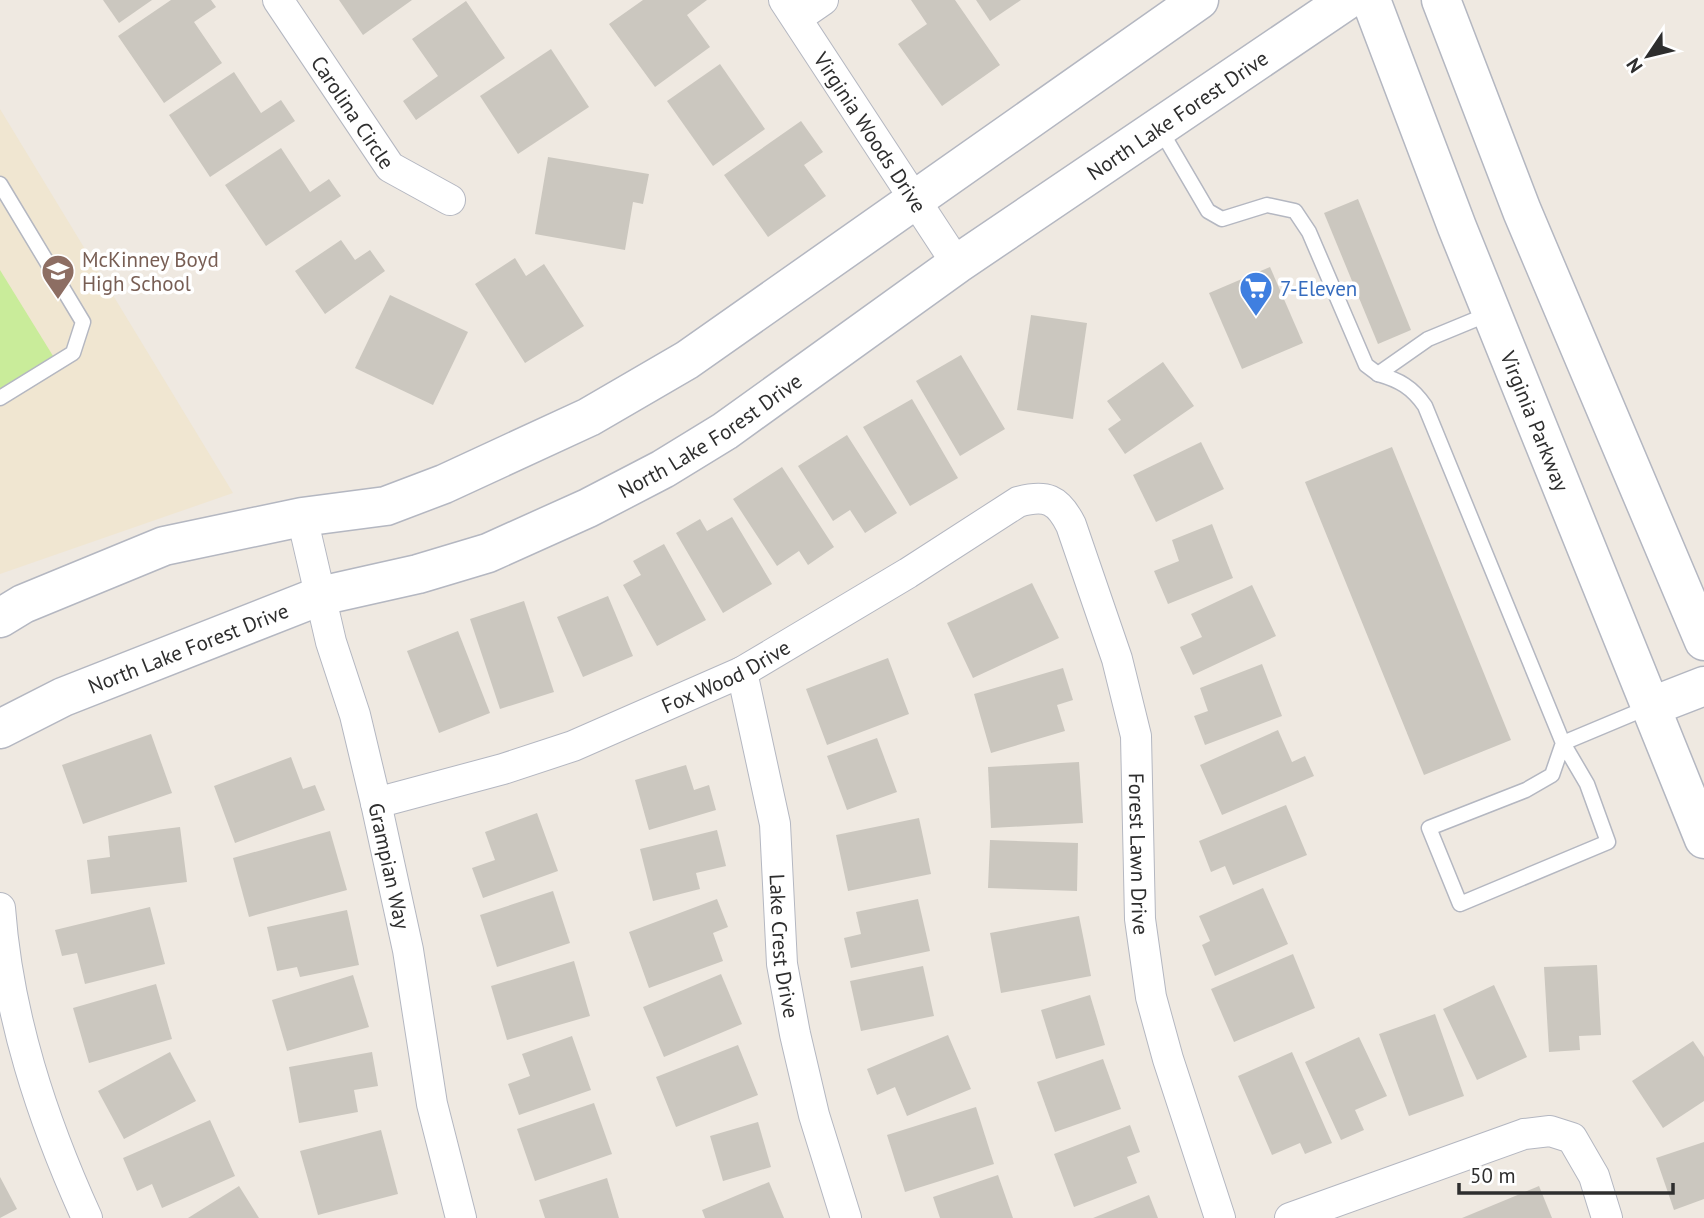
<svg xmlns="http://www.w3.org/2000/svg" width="1704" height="1218" font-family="'PT Sans',sans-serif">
<rect width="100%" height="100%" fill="#efe9e1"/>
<path fill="#f0e6d1" d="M0 109 233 493 0 574Z"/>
<path fill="#c9ec9a" d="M0 270 58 364 0 399Z"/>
<g fill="#cbc7bf">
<path d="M103 0H152L119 23Z"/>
<path d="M171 0H211L216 7 194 22 222 63 164 103 118 36Z"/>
<path d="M339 0H412L363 35Z"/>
<path d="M643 0H707L687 15 710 47 655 87 609 24Z"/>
<path d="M911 0H955L1000 65 942 106 898 44 927 24Z"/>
<path d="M976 0H1021L990 21Z"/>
<path d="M466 1 505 58 416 120 403 101 438 76 412 39Z"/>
<path d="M551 49 589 107 518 154 480 96Z"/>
<path d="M720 64 765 129 713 166 667 101Z"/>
<path d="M234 72 261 113 281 100 295 121 210 177 169 115Z"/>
<path d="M801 121 823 152 804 165 826 196 768 237 724 175Z"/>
<path d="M281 148 310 192 329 179 341 196 266 246 225 185Z"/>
<path d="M548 157 649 174 643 204 633 202 625 250 535 234Z"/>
<path d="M1358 199 1411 330 1378 344 1324 213Z"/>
<path d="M341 240 355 260 370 250 385 271 325 314 295 271Z"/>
<path d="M515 258 526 276 544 264 584 326 525 363 475 284Z"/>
<path d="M1270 267 1303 343 1242 369 1209 293Z"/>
<path d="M390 295 468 332 433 405 355 368Z"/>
<path d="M1031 315 1087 323 1073 419 1017 410Z"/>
<path d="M961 355 1005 429 960 456 916 381Z"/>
<path d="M1163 362 1194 406 1125 454 1108 429 1121 420 1107 401Z"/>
<path d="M912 399 958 478 910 506 863 427Z"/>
<path d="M847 435 897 513 865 533 850 510 833 521 798 466Z"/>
<path d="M1201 442 1224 489 1156 522 1133 475Z"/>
<path d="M1392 447 1511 740 1424 775 1305 482Z"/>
<path d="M782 467 834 547 808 565 799 551 777 566 733 499Z"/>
<path d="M732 517 772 584 723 613 676 533 700 519 707 531Z"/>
<path d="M1212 524 1233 578 1168 604 1154 571 1179 561 1172 540Z"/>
<path d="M664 544 706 620 657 646 623 585 641 575 633 561Z"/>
<path d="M1032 583 1059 638 973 678 947 623Z"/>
<path d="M1252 585 1276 636 1193 675 1180 647 1202 637 1191 614Z"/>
<path d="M608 596 633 656 583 677 557 617Z"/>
<path d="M524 601 554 692 500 709 470 619Z"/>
<path d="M458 631 490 713 439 733 407 651Z"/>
<path d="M888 658 909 714 827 745 806 689Z"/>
<path d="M1262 664 1282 716 1205 745 1194 716 1208 711 1200 688Z"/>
<path d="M1063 668 1073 700 1057 705 1065 731 991 753 974 694Z"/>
<path d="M1278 730 1292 762 1305 756 1314 776 1222 815 1200 765Z"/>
<path d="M151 734 172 793 83 824 62 765Z"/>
<path d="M877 738 897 792 847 810 827 756Z"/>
<path d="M291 757 303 789 315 785 325 810 235 843 214 786Z"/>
<path d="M1079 762 1083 823 991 828 988 767Z"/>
<path d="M686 765 694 790 709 785 716 810 649 830 635 780Z"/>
<path d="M1286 805 1307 855 1233 885 1225 866 1211 872 1199 841Z"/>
<path d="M537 813 558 871 483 898 472 868 495 860 485 832Z"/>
<path d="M919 818 931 874 848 891 836 835Z"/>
<path d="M180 827 187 882 91 894 87 860 110 857 108 836Z"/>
<path d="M717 830 726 866 696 873 700 889 653 901 640 849Z"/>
<path d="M330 831 347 890 249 917 233 858Z"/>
<path d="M990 840 1078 843 1077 891 988 888Z"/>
<path d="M1263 888 1288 944 1215 976 1202 945 1210 941 1199 916Z"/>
<path d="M553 891 570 943 497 967 480 915Z"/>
<path d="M717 899 728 927 713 933 723 961 649 988 629 932Z"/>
<path d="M918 899 930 951 851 968 844 938 861 934 856 912Z"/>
<path d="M150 907 165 964 85 984 77 953 62 956 55 930Z"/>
<path d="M347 910 359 965 300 977 297 967 277 971 267 927Z"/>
<path d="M1079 916 1091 976 1001 993 990 933Z"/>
<path d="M1293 954 1315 1008 1234 1042 1211 989Z"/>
<path d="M574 961 590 1016 507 1040 491 986Z"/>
<path d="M1597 965 1601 1035 1579 1036 1580 1050 1549 1052 1544 967Z"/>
<path d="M923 966 934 1016 861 1031 850 981Z"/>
<path d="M721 974 742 1024 664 1057 643 1007Z"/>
<path d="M353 975 369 1027 287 1051 272 1000Z"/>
<path d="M156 984 172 1039 89 1063 73 1008Z"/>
<path d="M1494 985 1527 1057 1477 1080 1443 1009Z"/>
<path d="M1090 995 1105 1045 1056 1059 1041 1010Z"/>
<path d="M1435 1014 1464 1096 1409 1116 1379 1034Z"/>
<path d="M948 1035 971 1089 907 1116 895 1087 877 1095 867 1069Z"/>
<path d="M572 1036 591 1090 519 1115 508 1084 530 1076 522 1054Z"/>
<path d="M1359 1037 1387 1096 1355 1110 1364 1130 1341 1140 1305 1062Z"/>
<path d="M1693 1041 1704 1057V1101L1663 1128 1632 1081Z"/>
<path d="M738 1045 758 1095 676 1127 656 1077Z"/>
<path d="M170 1052 196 1101 124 1139 98 1091Z"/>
<path d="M372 1052 378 1086 354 1090 358 1112 299 1123 289 1067Z"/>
<path d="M1292 1052 1332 1143 1305 1154 1300 1143 1272 1155 1238 1076Z"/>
<path d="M1103 1059 1121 1109 1055 1132 1037 1082Z"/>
<path d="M594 1103 612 1154 535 1181 517 1129Z"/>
<path d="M976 1107 994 1164 905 1192 887 1135Z"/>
<path d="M210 1120 235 1176 162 1208 152 1184 137 1191 123 1158Z"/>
<path d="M758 1122 771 1167 723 1181 710 1136Z"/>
<path d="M1130 1125 1140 1152 1127 1157 1137 1183 1074 1207 1054 1154Z"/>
<path d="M381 1130 398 1194 318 1215 300 1151Z"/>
<path d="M1704 1142V1199L1674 1210 1656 1158Z"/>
<path d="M998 1175 1013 1218H940L933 1197Z"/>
<path d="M0 1177 17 1209 0 1218Z"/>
<path d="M607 1178 619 1218H545L539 1200Z"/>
<path d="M769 1182 784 1218H705L702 1210Z"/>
<path d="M239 1186 259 1218H188Z"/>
<path d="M1539 1186 1552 1218H1462Z"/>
<path d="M1149 1195 1158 1218H1093Z"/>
</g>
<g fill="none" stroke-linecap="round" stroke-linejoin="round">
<defs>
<g id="lane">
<path d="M1160 129 1208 211 1222 219 1267 205 1295 211 1309 232 1366 365 1378 374 1428 339 1491 313"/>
<path d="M0 184 83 322 73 353 0 398"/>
<path d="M1378 374C1399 380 1412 387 1425 406L1563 743 1587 784 1608 842 1460 904 1429 828 1526 790 1552 775 1563 743"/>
<path d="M1563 743 1649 707"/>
</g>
<g id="street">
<path id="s1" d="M278 0 390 167 450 200"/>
<path id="s2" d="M784 0 957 264"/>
<path d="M797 18 823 0"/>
<path id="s3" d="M302 517 331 642 355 715 376 803 408 950 432 1104 461 1218"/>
<path id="s4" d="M742 672 775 824 782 964 795 1034 814 1115 846 1218"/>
<path id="s5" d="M376 803 503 769 573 746 742 672 908 573 1018 502C1046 494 1058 499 1071 525L1117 659 1136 736 1140 919 1151 997 1168 1059 1220 1218"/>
<path d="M0 908C8 1016 42 1119 87 1218"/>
<path d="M1290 1218 1524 1134 1550 1131 1572 1138 1594 1176 1607 1218"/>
</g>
<g id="secondary">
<path id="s6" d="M1371 0 1457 227 1704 839"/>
<path d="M1441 0 1522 211 1704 641"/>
<path d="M0 618 23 604 164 546 302 517 386 506 444 484 589 417 687 360 1199 0"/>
<path d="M1650 707 1704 686"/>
<path id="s7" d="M0 729 63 697 320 596 418 574 488 553 588 508 663 469 725 431 957 264 1347 0"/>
</g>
</defs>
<use href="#lane" stroke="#b4b7c1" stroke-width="17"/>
<use href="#street" stroke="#b4b7c1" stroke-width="32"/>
<use href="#secondary" stroke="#b4b7c1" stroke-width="41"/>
<use href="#lane" stroke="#fff" stroke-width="14"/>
<use href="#street" stroke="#fff" stroke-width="30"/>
<use href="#secondary" stroke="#fff" stroke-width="38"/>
</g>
<defs>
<symbol id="school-pin" viewBox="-11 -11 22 30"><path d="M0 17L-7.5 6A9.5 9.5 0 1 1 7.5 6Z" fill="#8d6e63" stroke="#fff"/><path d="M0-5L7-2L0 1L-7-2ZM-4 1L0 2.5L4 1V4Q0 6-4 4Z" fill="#fff"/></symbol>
<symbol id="supermarket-pin" viewBox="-11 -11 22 30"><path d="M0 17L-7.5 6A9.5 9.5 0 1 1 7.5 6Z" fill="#3f7fe0" stroke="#fff"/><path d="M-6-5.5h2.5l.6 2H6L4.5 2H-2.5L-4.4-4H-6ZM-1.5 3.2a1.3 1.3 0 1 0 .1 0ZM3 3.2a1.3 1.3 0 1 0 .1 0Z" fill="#fff"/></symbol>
</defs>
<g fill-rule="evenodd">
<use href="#school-pin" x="39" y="252" width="38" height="52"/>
<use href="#supermarket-pin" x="1237" y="269" width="38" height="52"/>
</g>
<g text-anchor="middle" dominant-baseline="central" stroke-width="7" stroke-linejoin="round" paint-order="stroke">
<g font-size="21" fill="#2e2e2e" stroke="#fff">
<text stroke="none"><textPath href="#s1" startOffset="135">Carolina Circle</textPath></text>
<text stroke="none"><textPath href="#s7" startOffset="1339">North Lake Forest Drive</textPath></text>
<text stroke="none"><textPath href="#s2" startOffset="158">Virginia Woods Drive</textPath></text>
<text stroke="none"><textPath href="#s6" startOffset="452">Virginia Parkway</textPath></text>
<text stroke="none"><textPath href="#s7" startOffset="772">North Lake Forest Drive</textPath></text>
<text stroke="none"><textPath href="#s7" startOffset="205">North Lake Forest Drive</textPath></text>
<text stroke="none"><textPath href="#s5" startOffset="373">Fox Wood Drive</textPath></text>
<text stroke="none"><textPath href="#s5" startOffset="1118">Forest Lawn Drive</textPath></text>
<text stroke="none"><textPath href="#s3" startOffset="360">Grampian Way</textPath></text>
<text stroke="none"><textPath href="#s4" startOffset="278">Lake Crest Drive</textPath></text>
</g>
<g font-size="21" fill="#785e54" stroke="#fff" text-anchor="start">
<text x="82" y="259">McKinney Boyd<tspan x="82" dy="24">High School</tspan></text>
</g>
<g font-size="21" fill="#366cbe" stroke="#fff" text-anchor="start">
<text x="1280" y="288">7-Eleven</text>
</g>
</g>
<g transform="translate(1648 56) rotate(235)" stroke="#ffffff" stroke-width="5" paint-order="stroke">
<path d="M0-5L12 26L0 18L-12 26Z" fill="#2e2e2e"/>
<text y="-10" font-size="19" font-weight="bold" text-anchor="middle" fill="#2e2e2e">N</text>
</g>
<path d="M1459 1183v10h214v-10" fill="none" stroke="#2e2e2e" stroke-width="3.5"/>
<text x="1470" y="1183" font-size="21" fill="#2e2e2e" stroke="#ffffff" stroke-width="5" paint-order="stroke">50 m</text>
</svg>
